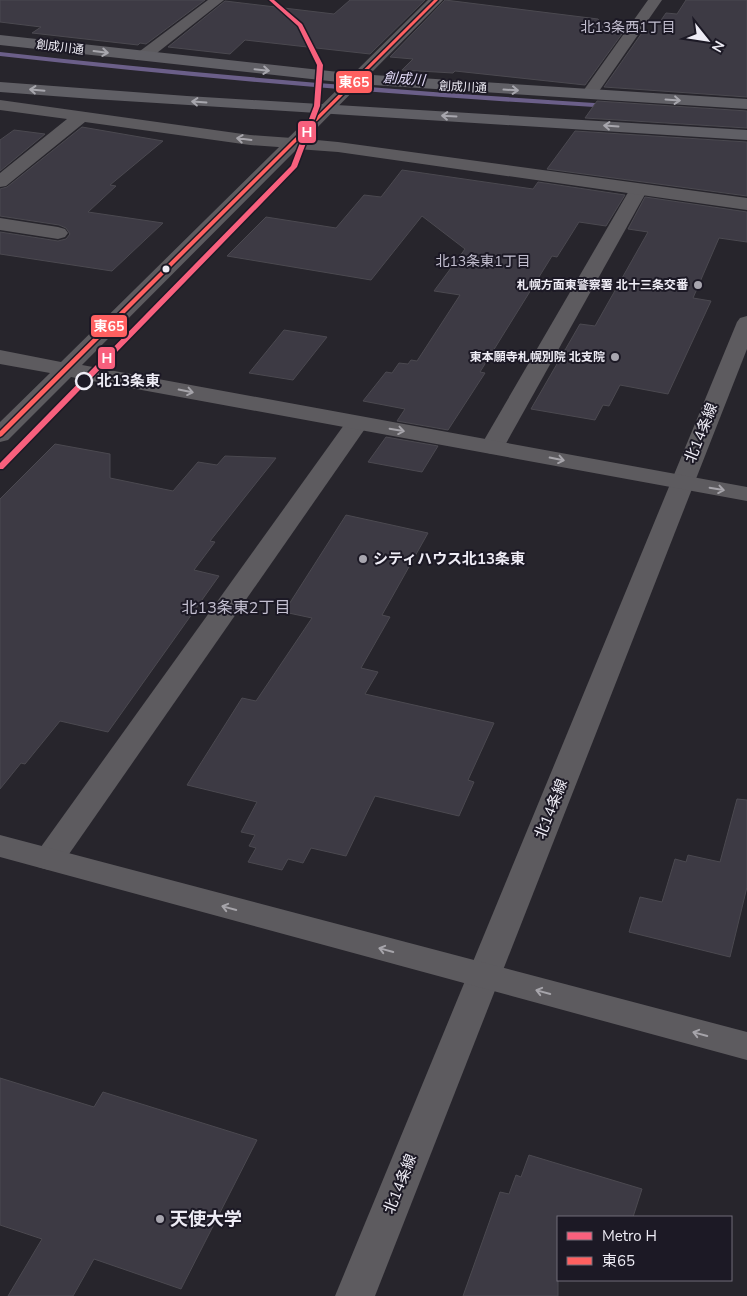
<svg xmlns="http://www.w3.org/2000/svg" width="747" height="1296" font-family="'Nunito Sans','Noto Sans JP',sans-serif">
<rect width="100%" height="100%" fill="#27252c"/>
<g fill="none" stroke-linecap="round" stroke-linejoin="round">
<path fill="#6b5f89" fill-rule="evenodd" d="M0 52C203 75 406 91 610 104L614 106 610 108C406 96 203 79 0 56Z"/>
</g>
<g fill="#3d3a44" stroke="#4b4950">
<path d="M0 0H205L146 44 140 43 138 45 32 33 41 27 0 22Z"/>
<path d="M350 0H425L370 54 245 40 230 54 168 47 225 1 334 14Z"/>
<path d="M445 0 598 19 600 22 627 27 585 85 455 71 453 73 402 70 413 59 390 57Z"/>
<path d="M686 0H747V97L604 87 644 30 653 32 666 13 677 14Z"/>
<path d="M597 101 747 111V128L585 118Z"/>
<path d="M82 127 163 141 110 185 116 186 88 212 163 223 112 271 0 254V232L58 241 66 239 70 234 66 228 59 225 0 216V189L7 187Z"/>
<path d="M14 130 45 134 0 171V140Z"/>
<path d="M575 131 747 142V196L547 169Z"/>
<path d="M402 170 533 189 538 182 625 195 606 226 579 222 557 257 552 256 480 372 485 373 448 430 397 421 405 409 363 401 386 372 392 373 399 363 408 364 411 360 417 361 460 295 434 291 465 249 422 216 371 280 227 256 266 217 336 228 364 195 381 197Z"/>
<path d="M645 197 747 212V242L719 238 693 298 711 301 668 394 620 385 609 406 603 405 595 420 531 409 580 324 595 326 648 232 628 229Z"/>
<path d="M284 330 327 337 293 380 249 373Z"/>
<path d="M386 437 438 446 422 472 368 462Z"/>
<path d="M55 444 110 454V478L173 491 198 462 217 465 225 456 276 458 210 541 215 542 194 570 219 576 108 732 60 721 25 764 21 763 0 789V499Z"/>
<path d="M346 515 428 533 382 615 390 617 361 668 378 672 365 694 494 723 468 780 474 782 459 816 375 796 346 856 311 848 303 863 288 859 282 870 248 862 256 848 249 846 255 835 241 832 257 802 187 785 242 698 256 701 312 618 284 612Z"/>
<path d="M737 799 747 800V887L730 957 629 932 640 897 662 902 675 859 686 862 688 855 720 862Z"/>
<path d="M0 1078 94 1107 103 1092 257 1140 181 1289 94 1259 73 1296H8L42 1239 0 1225Z"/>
<path d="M529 1155 642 1189 633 1217H558V1296H463L500 1192 509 1194 516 1175 521 1177Z"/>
</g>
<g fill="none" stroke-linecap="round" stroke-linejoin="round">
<g fill="#5d5b5f" fill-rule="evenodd">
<path d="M208 0H224L148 60H136L134 57 136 54Z"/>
<path d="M648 0H662L595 97H583L581 94Z"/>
<path d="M0 100 250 135 292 138 298 139 301 143 298 147 292 148 250 145 85 122 6 186 0 187V173L67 119 0 110Z"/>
<path d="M639 184 645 185 648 189 504 447 500 452 492 454 484 452 480 447 630 189 633 185Z"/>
<path d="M0 218 58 227 65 229 68 233 65 237 58 239 0 230Z"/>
<path d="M747 316V349L375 1296H335L737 322 740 318Z"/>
<path d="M357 416 365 418 369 423 60 867 49 870 38 867 33 859 38 851 349 418Z"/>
</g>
<g fill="#5d5b5f" fill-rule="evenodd">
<path d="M428 0H443L306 139 338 142 747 198V210L338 152 297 149 82 365 747 487V501L71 377 8 440 0 442V422L50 373 0 364V350L61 362Z"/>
<path d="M0 835 747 1032V1060L0 857Z"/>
</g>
<g fill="#605f65" fill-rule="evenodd">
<path d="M0 35 357 74 747 99V109L357 84 0 45Z"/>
<path d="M0 82 187 96 747 130V140L93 99 0 92Z"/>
</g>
<defs>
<path id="bus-1" d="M434 0H438L2 436 0 437V431Z"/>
</defs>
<use href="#bus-1" stroke="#1c1925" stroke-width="3"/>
<use href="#bus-1" fill="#ff6060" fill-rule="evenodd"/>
<defs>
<path id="metro-1" d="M269 0H274L302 24 323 65 320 106 297 167 3 469H0V463L291 166 314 106 317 65 298 26Z"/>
</defs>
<use href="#metro-1" stroke="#1c1925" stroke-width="3"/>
<use href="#metro-1" fill="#f8607d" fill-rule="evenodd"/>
</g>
<defs><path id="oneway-shaft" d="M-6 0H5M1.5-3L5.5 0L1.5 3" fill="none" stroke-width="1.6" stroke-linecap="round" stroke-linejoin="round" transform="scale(1.25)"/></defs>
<g stroke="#a7a6ad">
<use href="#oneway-shaft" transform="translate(101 52) rotate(7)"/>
<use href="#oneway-shaft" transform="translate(262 70) rotate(6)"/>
<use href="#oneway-shaft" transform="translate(37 90) rotate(-175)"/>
<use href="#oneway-shaft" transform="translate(511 90) rotate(3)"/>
<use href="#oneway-shaft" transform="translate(673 100) rotate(4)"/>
<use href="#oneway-shaft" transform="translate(199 102) rotate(-176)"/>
<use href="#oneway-shaft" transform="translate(449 116) rotate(-177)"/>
<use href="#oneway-shaft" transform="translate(611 126) rotate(-176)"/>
</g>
<g stroke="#a6a4aa">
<use href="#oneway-shaft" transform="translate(244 139) rotate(-173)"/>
<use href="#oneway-shaft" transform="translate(186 391) rotate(11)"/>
<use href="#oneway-shaft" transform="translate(397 430) rotate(10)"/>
<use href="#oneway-shaft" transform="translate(557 459) rotate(11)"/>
<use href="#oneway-shaft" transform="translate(717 489) rotate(10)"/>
<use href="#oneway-shaft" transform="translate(229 908) rotate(-165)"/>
<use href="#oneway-shaft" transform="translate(386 950) rotate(-165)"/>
<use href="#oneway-shaft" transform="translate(543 992) rotate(-165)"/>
<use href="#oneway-shaft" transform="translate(700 1034) rotate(-165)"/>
</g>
<circle fill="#eeecf5" stroke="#1c1925" stroke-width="2" cx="166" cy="269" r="4.5"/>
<g fill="#a8a6af" stroke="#1c1925" stroke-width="2">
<circle cx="698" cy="285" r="5"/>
<circle cx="615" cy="357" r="5"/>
<circle cx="363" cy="559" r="5"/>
<circle cx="160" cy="1219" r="5"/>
</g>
<circle fill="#1c1925" stroke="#eeecf5" stroke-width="2.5" cx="84" cy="381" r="8"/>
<g text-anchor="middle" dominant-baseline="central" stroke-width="4" stroke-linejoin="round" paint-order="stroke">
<g font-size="12" fill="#eeecf5" stroke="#1c1925">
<text transform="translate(60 47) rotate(7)">創成川通</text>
<text transform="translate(463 87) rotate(3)">創成川通</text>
</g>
<g font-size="12" font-weight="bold" fill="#eeecf5" stroke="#1c1925" text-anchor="end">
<text x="688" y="285">札幌方面東警察署 北十三条交番</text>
<text x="605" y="357">東本願寺札幌別院 北支院</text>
</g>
<g font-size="14" fill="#c3bfd0" stroke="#1c1925">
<text x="628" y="27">北13条西1丁目</text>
<text x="483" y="261">北13条東1丁目</text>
</g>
<g font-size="14" font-style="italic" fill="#e1d9f6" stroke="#1c1925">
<text transform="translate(404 79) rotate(4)">創成川</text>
</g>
<g font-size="15" font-weight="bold" fill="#eeecf5" stroke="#1c1925" text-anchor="start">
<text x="97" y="381">北13条東</text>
</g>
<g font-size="15" fill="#eeecf5" stroke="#1c1925">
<text transform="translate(701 433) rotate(-68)">北14条線</text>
<text transform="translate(551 809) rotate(-68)">北14条線</text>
<text transform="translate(400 1184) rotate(-68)">北14条線</text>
</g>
<g font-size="15" font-weight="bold" fill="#eeecf5" stroke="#1c1925" text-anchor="start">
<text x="373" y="559">シティハウス北13条東</text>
</g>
<g font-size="16" fill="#c3bfd0" stroke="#1c1925">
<text x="236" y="608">北13条東2丁目</text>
</g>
<g font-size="18" font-weight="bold" fill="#eeecf5" stroke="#1c1925" text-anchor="start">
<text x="170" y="1219">天使大学</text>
</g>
</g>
<g stroke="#1c1925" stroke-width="2">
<rect x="335" y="70" width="38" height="24" rx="5" fill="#ff6060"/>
<rect x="297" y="120" width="20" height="24" rx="5" fill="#f8607d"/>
<rect x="90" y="314" width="38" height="24" rx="5" fill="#ff6060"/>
<rect x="97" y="346" width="19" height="24" rx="5" fill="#f8607d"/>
</g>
<g font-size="14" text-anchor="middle" font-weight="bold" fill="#fff">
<text x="354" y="87">東65</text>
<text x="307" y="137">H</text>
<text x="109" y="331">東65</text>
<text x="107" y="363">H</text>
</g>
<rect x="557" y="1216" width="175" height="65" fill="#1c1925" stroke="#706d78"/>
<rect x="567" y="1232" width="25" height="8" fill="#f8607d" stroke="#706d78"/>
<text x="602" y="1241" font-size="15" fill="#eeecf5">Metro H</text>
<rect x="567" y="1257" width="25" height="8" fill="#ff6060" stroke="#706d78"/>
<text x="602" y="1266" font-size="15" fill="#eeecf5">東65</text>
<g transform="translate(707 40) rotate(120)" stroke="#1c1925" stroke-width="4" paint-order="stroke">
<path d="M0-4L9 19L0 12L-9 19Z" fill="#eeecf5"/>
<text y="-8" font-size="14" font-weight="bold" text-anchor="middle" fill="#eeecf5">N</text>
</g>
</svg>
